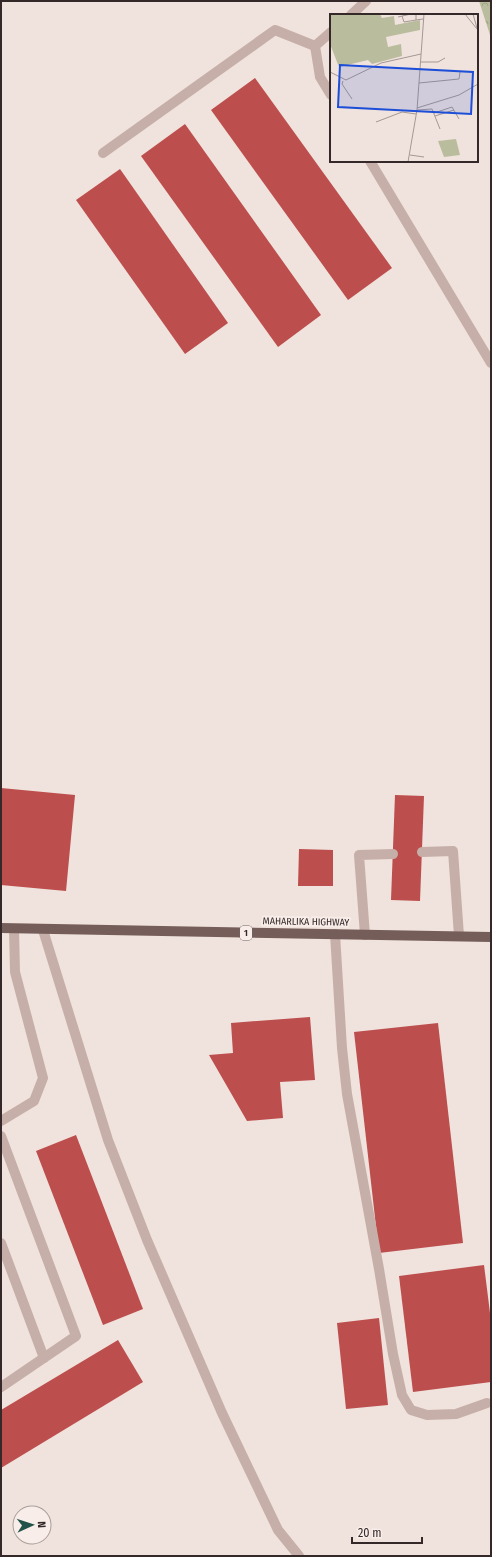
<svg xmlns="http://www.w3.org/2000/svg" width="492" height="1557" font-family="'Fira Sans Condensed',sans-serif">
<defs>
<pattern id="forest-crowns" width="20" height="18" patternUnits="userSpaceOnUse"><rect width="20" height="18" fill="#babd9d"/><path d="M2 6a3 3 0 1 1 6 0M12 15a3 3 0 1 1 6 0" fill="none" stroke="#a0a287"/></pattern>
</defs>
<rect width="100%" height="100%" fill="#f0e2dc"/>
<path fill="url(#forest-crowns)" d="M479 1H491V38Z"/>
<g fill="#bc4e4d">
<path d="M255 78 392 268 348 300 211 110Z"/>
<path d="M185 124 321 315 278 347 141 156Z"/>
<path d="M120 169 228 323 185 354 76 200Z"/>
<path d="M1 788 75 795 66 891 1 885Z"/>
<path d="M395 795 424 796 420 901 391 900Z"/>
<path d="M299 849 333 850V886H298Z"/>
<path d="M310 1017 315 1080 280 1082 283 1118 247 1121 209 1055 233 1053 231 1023Z"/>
<path d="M438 1023 463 1243 379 1253 354 1032Z"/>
<path d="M76 1135 143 1309 103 1325 36 1151Z"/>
<path d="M484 1265 491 1321V1382L413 1392 399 1276Z"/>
<path d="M379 1318 388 1405 346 1409 337 1323Z"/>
<path d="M118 1340 143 1382 1 1468V1410Z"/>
</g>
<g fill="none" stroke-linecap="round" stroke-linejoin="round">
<g stroke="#c7afa9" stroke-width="10">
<path d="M103 153 275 30 315 46"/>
<path d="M422 852 453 851 459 936"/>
<path d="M335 934 342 1048 347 1094 379 1269 393 1354 402 1395 411 1410 427 1415 456 1414 487 1403"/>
<path d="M365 935 359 855 393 854"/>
<path d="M1 1121 34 1101 43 1078 15 972 14 929"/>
<path d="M1 1136 76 1336 1 1387"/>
<path d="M1 1243 44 1358"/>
</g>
<g stroke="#c7afa9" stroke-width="10">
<path d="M351 15 366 1"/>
<path d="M331 32 315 46 320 77 331 95"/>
<path d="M370 161 491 363"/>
<path d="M43 930 108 1140 147 1240 222 1413 278 1530 299 1556"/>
</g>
<path stroke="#755d5a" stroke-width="10" d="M1 928 491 937"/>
</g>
<g text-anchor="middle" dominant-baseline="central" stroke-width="4" stroke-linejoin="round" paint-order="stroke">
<rect fill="#f8ede8" stroke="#6f6462" stroke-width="1" x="240" y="926" width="12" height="14" rx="3"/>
<g font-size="9" font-weight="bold" fill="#342928">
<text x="246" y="933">1</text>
</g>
<g font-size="10" fill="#342928" stroke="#f8ede8">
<text transform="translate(306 922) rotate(1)">MAHARLIKA HIGHWAY</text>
</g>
</g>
<g transform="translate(330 14)">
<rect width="148" height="148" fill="#f0e2dc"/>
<path d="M0 0H50L52 4 64 2 65 11 90 6V16L56 23 58 33 71 30 72 42 42 50 38 46 9 53 0 30ZM126 125 130 141 114 143 108 127Z" fill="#babd9d"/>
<path fill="none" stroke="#a59894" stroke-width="1" d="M86 0V6L93 5M135 0 147 15M143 0 147 14M72 2 74 8 86 6M68 3 81 0M91 48H108L115 44M0 58 16 66 51 49 91 40M13 67 12 70 22 85M89 69 129 65 130 58M87 94 129 81 148 70M87 96 102 95 110 115M104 99 122 93 129 105M105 102 124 96M46 108 72 98 86 100M80 141 94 143M78 148 87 96 94 0"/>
<path fill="#1d4ed8" fill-opacity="0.15" stroke="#1d4ed8" stroke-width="2" d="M10 51 143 58 141 100 8 93Z"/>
<rect width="148" height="148" fill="none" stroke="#342928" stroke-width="2"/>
</g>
<rect width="492" height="1557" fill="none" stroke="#342928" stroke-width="4"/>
<g transform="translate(32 1525) rotate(87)"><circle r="19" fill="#f8ede8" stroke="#aa9f9b"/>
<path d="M0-3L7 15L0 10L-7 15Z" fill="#21524a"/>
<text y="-6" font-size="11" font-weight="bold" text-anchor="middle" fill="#342928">N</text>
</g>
<path d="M352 1537v6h70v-6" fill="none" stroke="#342928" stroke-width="2"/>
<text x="358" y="1537" font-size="12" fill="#342928" stroke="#f8ede8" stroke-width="3" paint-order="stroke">20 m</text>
</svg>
